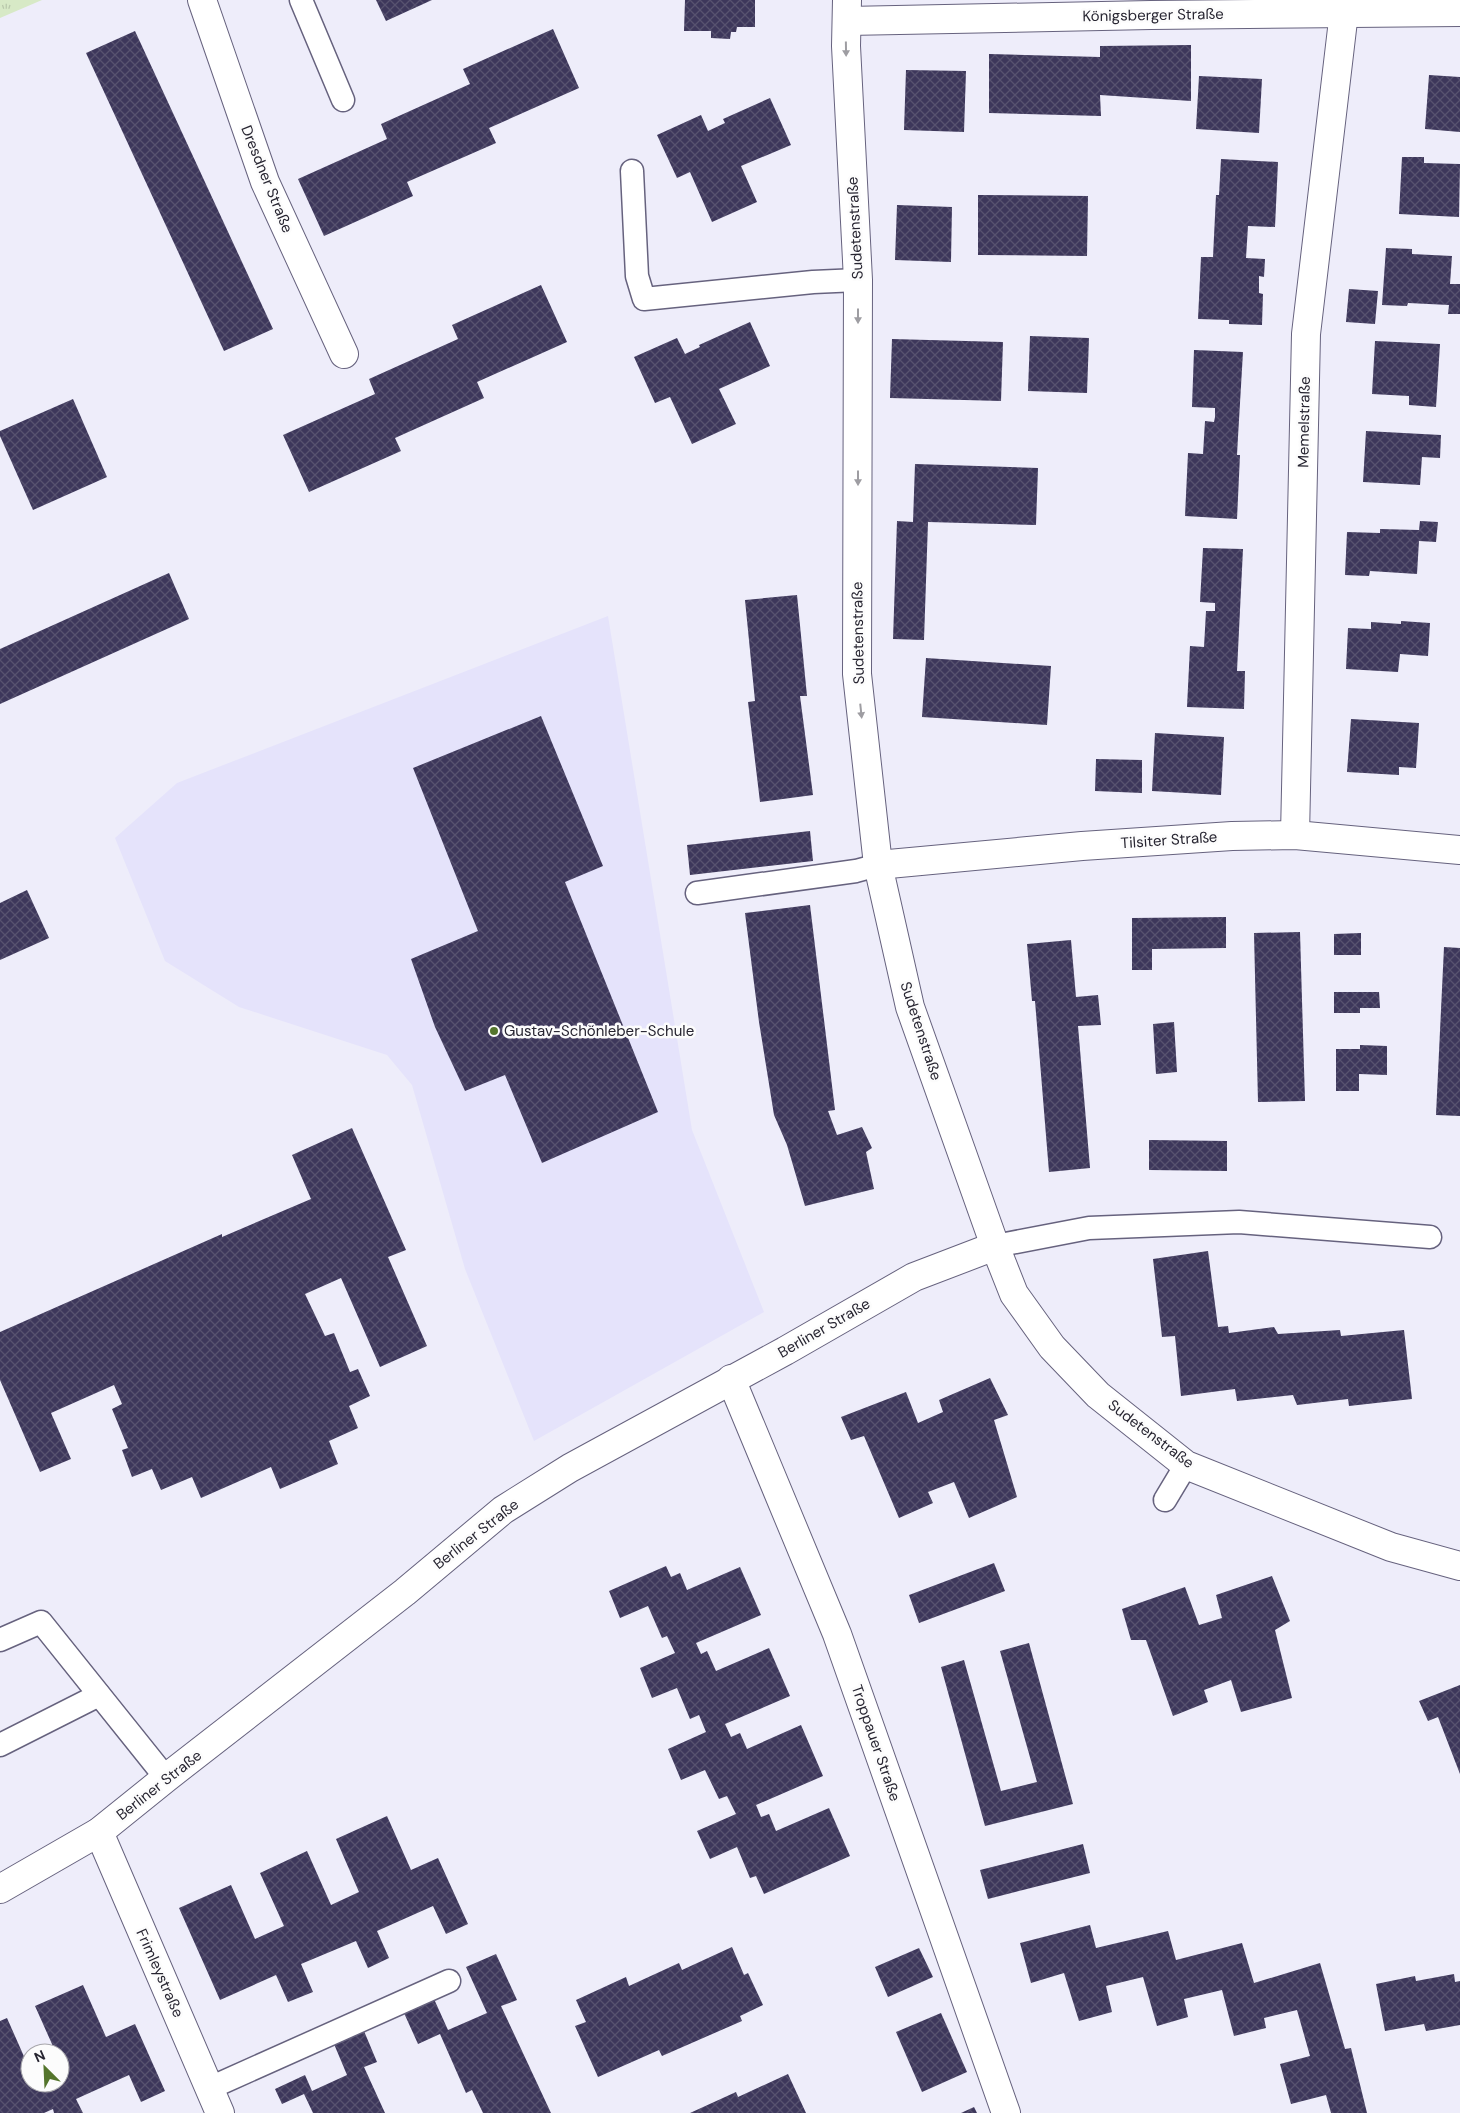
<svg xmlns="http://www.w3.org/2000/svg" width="1460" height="2113" font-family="'DM Sans',sans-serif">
<defs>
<pattern id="grass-tufts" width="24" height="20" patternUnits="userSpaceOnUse" patternTransform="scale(1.25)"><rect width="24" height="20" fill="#d7e9c6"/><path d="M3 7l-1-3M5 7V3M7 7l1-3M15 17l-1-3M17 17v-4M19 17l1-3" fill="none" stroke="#b9c8ab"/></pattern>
<pattern id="building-cross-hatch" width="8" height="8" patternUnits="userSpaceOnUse" patternTransform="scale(1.25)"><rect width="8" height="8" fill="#3d375b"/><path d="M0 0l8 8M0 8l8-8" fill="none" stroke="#57526f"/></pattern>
</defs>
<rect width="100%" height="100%" fill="#eeedfa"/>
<path fill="#e5e3fb" d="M608 616 692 1130 764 1312 534 1441 465 1269 412 1085 387 1055 239 1007 165 961 115 838 177 783Z"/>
<path fill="url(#grass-tufts)" d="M0 0H42L0 18Z"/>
<g fill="url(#building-cross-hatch)">
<path d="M376 0H432L386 21Z"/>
<path d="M685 0H755V27H737L736 32H731L730 39 711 38V31H684Z"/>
<path d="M553 29 579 88 489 128 496 143 407 182 413 196 324 236 298 179 387 139 381 124 470 84 463 69Z"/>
<path d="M135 31 273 329 224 351 86 53Z"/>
<path d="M1191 45V101L1100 95 1101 116 989 113V54L1100 57V46Z"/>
<path d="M906 70 966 71 964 132 904 130Z"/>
<path d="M1429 75 1460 77V132L1425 129Z"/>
<path d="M1199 76 1262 79 1259 133 1196 129Z"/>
<path d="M770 98 791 145 741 166 757 202 712 222 690 172 677 178 657 135 701 115 708 131 725 123 723 119Z"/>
<path d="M1402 157H1424V163L1460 164 1459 217 1399 214Z"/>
<path d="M1221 159 1278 162 1275 227 1248 226 1246 258 1265 259 1264 277 1259 276V293L1263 294 1262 325 1229 324V320L1198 319 1201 257H1213L1216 195H1219Z"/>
<path d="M978 195 1088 196 1087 256 978 255Z"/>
<path d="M897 205 952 207 951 262 895 260Z"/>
<path d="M1386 248 1412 249V254L1452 256 1450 284H1460V314H1448L1449 305 1408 303 1407 306 1382 305Z"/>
<path d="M541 285 567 342 477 382 484 398 395 438 401 451 309 492 283 435 375 394 369 379 458 339 452 325Z"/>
<path d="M1349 289 1378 291 1375 324 1346 322Z"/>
<path d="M750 322 770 366 719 389 736 424 692 444 670 397 655 403 634 357 677 338 685 354 700 347 699 345Z"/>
<path d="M1030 336 1089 338 1087 393 1028 391Z"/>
<path d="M892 339 1003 342 1001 401 890 398Z"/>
<path d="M1375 341 1440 344 1436 407 1409 405V396L1372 394Z"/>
<path d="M1194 350 1243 352 1238 437 1237 455H1240L1237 519 1185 516 1188 453 1203 454 1205 421 1214 422 1215 417V408L1192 407Z"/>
<path d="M73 399 107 477 33 510 0 436V431Z"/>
<path d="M1366 431 1441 435 1440 458 1422 457 1420 485 1363 482Z"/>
<path d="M915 464 1038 468 1036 525 928 522 924 640 893 639 897 521 913 522Z"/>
<path d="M1420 521 1438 522 1436 542 1419 541 1417 574 1370 571 1369 576 1345 575 1347 532 1380 533V529L1419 530Z"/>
<path d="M1203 548 1243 549 1237 671H1245L1244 709 1187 707 1190 646 1204 647 1206 611H1215V603L1200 602Z"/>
<path d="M169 573 189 619 0 704V649Z"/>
<path d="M797 595 807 696H800L813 795 760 802 748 702 755 701 745 600Z"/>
<path d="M1401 621 1430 623 1428 656 1400 654 1398 672 1346 669 1348 628 1371 629V622L1401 624Z"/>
<path d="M926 658 1051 666 1047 725 922 717Z"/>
<path d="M541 716 603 866 565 882 658 1112 542 1163 505 1075 465 1091 435 1027 411 959 478 931 413 768Z"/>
<path d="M1351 719 1419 723 1416 768 1399 767V775L1347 772Z"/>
<path d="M1155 733 1224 737 1221 795 1152 791Z"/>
<path d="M1096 759 1142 760V793L1095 791Z"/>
<path d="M810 831 813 861 690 875 687 845Z"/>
<path d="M27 890 49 938 0 960V903Z"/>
<path d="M810 905 835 1110 828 1111 837 1135 862 1127 872 1148 866 1152 874 1189 805 1206 787 1145 774 1115 759 1022 745 913Z"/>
<path d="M1226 917V948L1152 949V970H1132V918Z"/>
<path d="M1300 932 1305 1101 1258 1102 1254 933Z"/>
<path d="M1361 933V955H1334V934Z"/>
<path d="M1071 940 1076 997 1098 995 1101 1025 1078 1026 1090 1168 1049 1172 1035 1001H1032L1027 944Z"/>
<path d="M1444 947 1460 948V1116L1436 1115Z"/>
<path d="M1334 992H1379L1380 1008H1360V1013H1334Z"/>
<path d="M1174 1022 1177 1072 1156 1074 1153 1024Z"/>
<path d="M1360 1045 1387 1046V1075L1359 1074V1091H1336V1049H1360Z"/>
<path d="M352 1128 406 1250 388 1257 427 1346 380 1367 341 1278 305 1294 325 1336 334 1333 350 1372 358 1369 370 1396 349 1406 358 1428 329 1441 338 1464 280 1489 271 1467 201 1498 192 1477 161 1490 152 1469 132 1477 122 1450 128 1448 112 1409 122 1404 114 1385 51 1413 71 1459 40 1472 0 1380V1332L222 1234V1237L311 1199 292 1155Z"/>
<path d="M1149 1140 1227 1141V1171L1149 1170Z"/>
<path d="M1208 1251 1218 1327 1228 1326 1229 1333 1274 1327 1278 1334 1340 1330 1341 1336 1404 1330 1412 1399 1349 1406 1348 1399 1297 1405 1293 1395 1237 1401 1235 1389 1181 1396 1175 1336 1162 1337 1153 1259Z"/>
<path d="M990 1378 1008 1415 994 1420 1017 1497 969 1518 954 1482 928 1492 933 1503 899 1518 864 1436 851 1440 841 1417 906 1392 918 1423 943 1412 939 1400Z"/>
<path d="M994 1563 1005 1591 919 1623 909 1595Z"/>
<path d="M666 1566 671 1577 680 1573 687 1590 740 1567 761 1615 696 1643 701 1654 707 1651 716 1671 769 1648 790 1696 725 1724 731 1737 740 1733 747 1749 801 1725 823 1776 756 1805 761 1817 769 1814 776 1831 829 1808 850 1856 764 1894 756 1876 750 1878 737 1847 710 1859 697 1831 736 1814 727 1796 719 1799 705 1770 681 1780 668 1749 706 1732 699 1715 690 1719 677 1688 652 1698 640 1668 675 1653 667 1636 662 1638 648 1606 620 1618 609 1591Z"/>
<path d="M1272 1576 1290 1621 1275 1630 1292 1698 1241 1712 1231 1680 1204 1690 1208 1702 1173 1716 1146 1640H1131L1122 1609 1185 1587 1199 1625 1222 1618 1216 1595Z"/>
<path d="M1029 1643 1073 1804 985 1826 941 1667 964 1660 1001 1791 1037 1782 1000 1651Z"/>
<path d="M1460 1685V1774L1438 1717 1428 1721 1419 1701Z"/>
<path d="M387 1816 411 1870 438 1858 468 1924 446 1934 433 1906 377 1931 389 1958 368 1968 356 1941 301 1964 313 1992 288 2002 276 1975 220 2000 179 1908 231 1885 255 1939 284 1926 260 1873 307 1851 331 1905 359 1892 336 1839Z"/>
<path d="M1083 1844 1090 1873 988 1899 980 1870Z"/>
<path d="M1090 1925 1096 1948 1168 1931 1176 1960 1242 1943 1254 1983 1320 1963 1345 2049 1351 2048 1367 2113H1331L1326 2095 1291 2104 1280 2064 1310 2056 1297 2010 1264 2018 1266 2028 1234 2036 1222 1990 1184 1999 1188 2017 1157 2026 1143 1977 1106 1986 1112 2012 1079 2021 1064 1973 1031 1983 1020 1943Z"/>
<path d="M732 1947 744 1975 748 1973 763 2005 740 2016 742 2021 662 2056 659 2050 598 2077 575 2026 586 2022 576 2000 626 1977 629 1986 679 1963 682 1970Z"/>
<path d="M919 1948 933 1977 888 1997 875 1967Z"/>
<path d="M496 1954 517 2000 501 2006 551 2113H483L472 2090 466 2093 440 2034 418 2044 404 2013 434 1999 448 2030 487 2013 466 1967Z"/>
<path d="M1454 1974 1455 1982 1460 1981V2025L1426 2031 1424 2024 1385 2031 1376 1984 1415 1976 1416 1981Z"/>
<path d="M83 1985 106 2037 135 2024 165 2091 141 2102 129 2075 76 2099 83 2113H54L53 2109 44 2113H0V2021L7 2018 30 2070V2083H60V2053H56L35 2006Z"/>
<path d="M941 2013 967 2072 922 2092 896 2032Z"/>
<path d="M364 2031 377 2062 364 2067 385 2113H313L304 2094 282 2104 275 2089 305 2075 312 2091 347 2075 334 2044Z"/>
<path d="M788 2074 806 2113H690L736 2092 738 2097Z"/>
<path d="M974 2107 977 2113H961Z"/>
</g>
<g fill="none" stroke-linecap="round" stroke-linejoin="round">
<defs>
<g id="service">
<path d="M301 0 343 100"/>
<path d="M632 171 637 276 644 299 813 282 858 280"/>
<path d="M697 893 856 871 878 865"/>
<path d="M995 1246 1089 1228 1239 1222 1430 1237"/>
<path d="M1165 1500 1186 1465"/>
<path d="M0 1640 41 1622 166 1778"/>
<path d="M0 1745 99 1695"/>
<path d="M210 2088 449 1981"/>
</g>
<g id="minor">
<path d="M202 0 265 182 344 354"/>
<path d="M847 0 846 46 858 280 857 674 878 865 910 1007 995 1246 1014 1294 1052 1347 1098 1395 1186 1465 1391 1547 1460 1566"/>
<path d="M847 21 1151 15 1460 12"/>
<path d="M1295 835 1306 334 1344 12"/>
<path d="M878 865 1082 846 1232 836 1295 835 1460 850"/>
<path d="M731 1379 837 1634 1006 2113"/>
<path d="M99 1832 220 2113"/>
<path d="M0 1889 99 1832 166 1778 405 1592 503 1510 570 1468 785 1351 914 1277 995 1246"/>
</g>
</defs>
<use href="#service" stroke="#66627e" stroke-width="25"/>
<use href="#minor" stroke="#66627e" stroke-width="30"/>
<use href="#service" stroke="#fff" stroke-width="22"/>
<use href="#minor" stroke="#fff" stroke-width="28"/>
</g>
<defs><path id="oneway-solid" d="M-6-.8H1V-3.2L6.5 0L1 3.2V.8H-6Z" transform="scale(1.25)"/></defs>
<g fill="#9e9da2">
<use href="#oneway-solid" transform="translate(846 49) rotate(89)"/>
<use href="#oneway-solid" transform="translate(858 316) rotate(90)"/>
<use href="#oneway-solid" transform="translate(858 478) rotate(90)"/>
<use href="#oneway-solid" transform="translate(861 711) rotate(84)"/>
</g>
<circle fill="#54752c" stroke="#fcfcfc" stroke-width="2" cx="494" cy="1031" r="5"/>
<g text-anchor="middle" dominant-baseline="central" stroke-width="5" stroke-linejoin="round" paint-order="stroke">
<g font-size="15" fill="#272531" stroke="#fcfcfc">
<text transform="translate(1153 15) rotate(-1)">Königsberger Straße</text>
<text transform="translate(267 179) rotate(68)">Dresdner Straße</text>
<text transform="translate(855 228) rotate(-93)">Sudetenstraße</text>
<text transform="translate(1304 422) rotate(-89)">Memelstraße</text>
<text transform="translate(858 633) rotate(-91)">Sudetenstraße</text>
<text transform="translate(1169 840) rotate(-4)">Tilsiter Straße</text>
<text transform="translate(921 1031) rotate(72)">Sudetenstraße</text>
<text transform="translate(824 1328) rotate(-30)">Berliner Straße</text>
<text transform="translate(1151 1434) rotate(37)">Sudetenstraße</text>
<text transform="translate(476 1534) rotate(-38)">Berliner Straße</text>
<text transform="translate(876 1743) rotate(71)">Troppauer Straße</text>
<text transform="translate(159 1785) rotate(-38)">Berliner Straße</text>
<text transform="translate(160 1973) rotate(66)">Frimleystraße</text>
</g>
<g font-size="15" fill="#272531" stroke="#fcfcfc" text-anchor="start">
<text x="504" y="1031">Gustav-Schönleber-Schule</text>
</g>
</g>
<g transform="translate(45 2068) rotate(336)"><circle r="24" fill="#fcfcfc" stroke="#a7a6ab"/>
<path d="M0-4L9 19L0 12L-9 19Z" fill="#54752c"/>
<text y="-8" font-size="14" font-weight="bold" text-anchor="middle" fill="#272531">N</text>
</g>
</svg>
